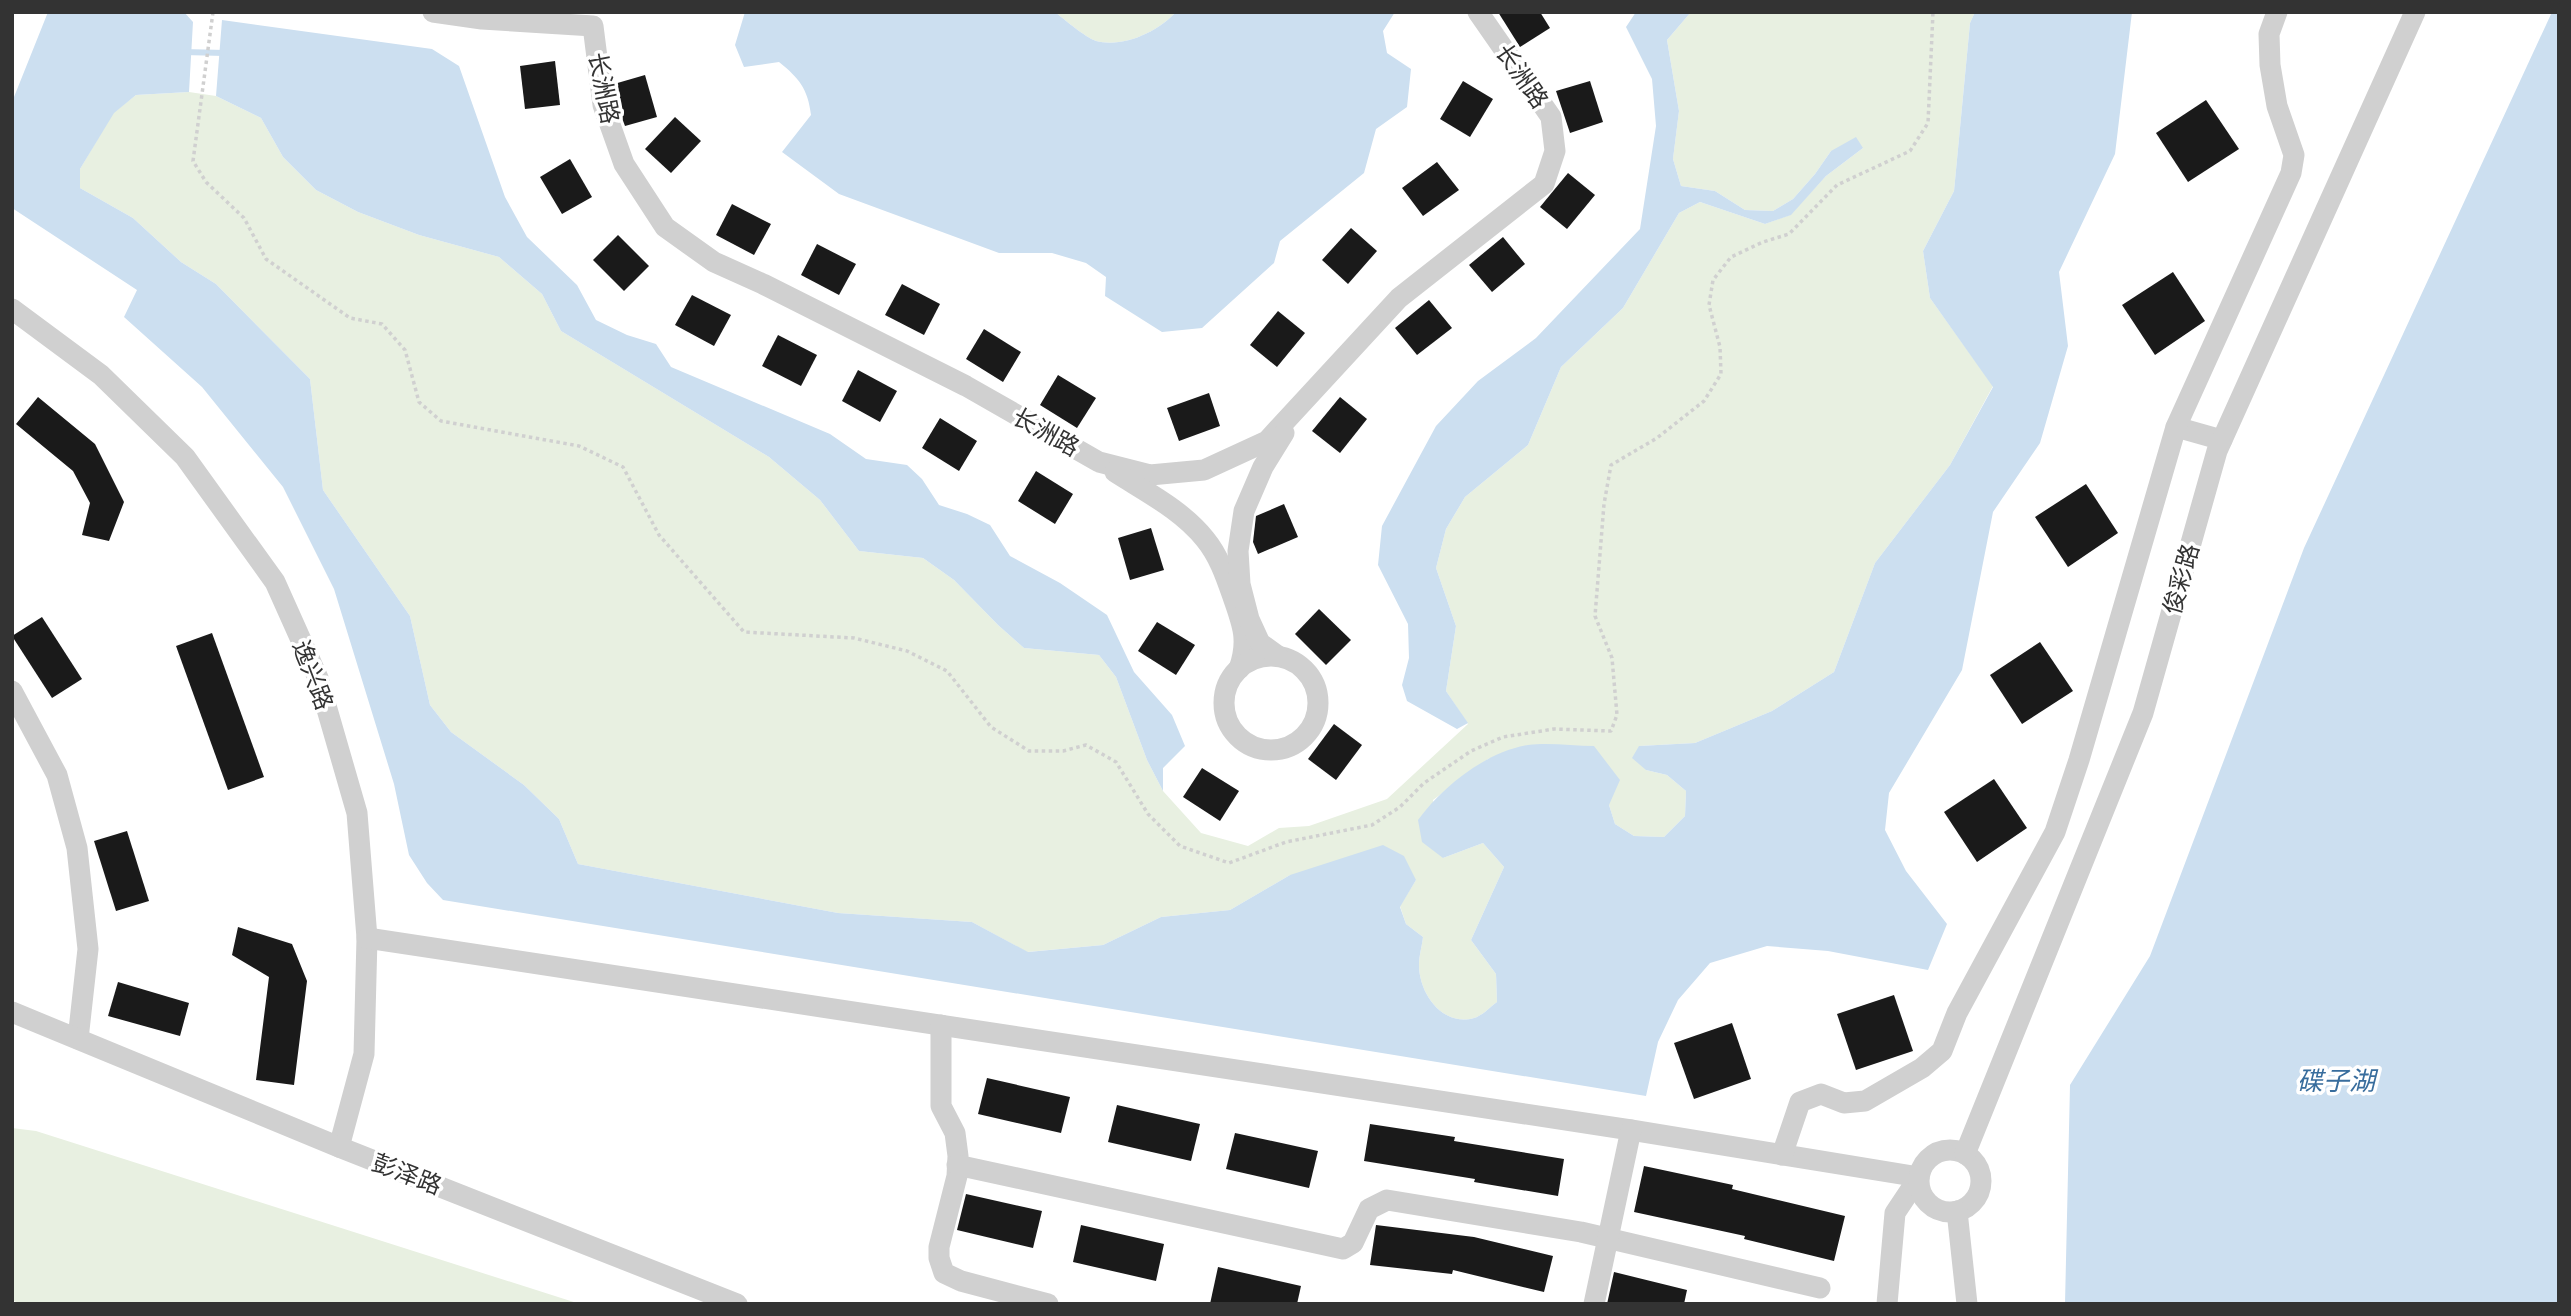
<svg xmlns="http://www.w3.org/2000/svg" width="2571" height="1316" font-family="Helvetica,'Noto Sans SC',sans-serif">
<rect width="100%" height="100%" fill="#fff"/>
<g fill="#e8f0e1">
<path d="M1055 12H1176C1158 32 1123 48 1096 41 1085 37 1065 20 1055 12Z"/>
<path d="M1691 12H1975L1970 23 1954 191 1923 251 1930 298 1993 386 1950 465 1875 563 1834 672 1772 711 1695 743 1639 746 1646 770 1667 775 1686 791 1685 816 1664 837 1634 836 1615 824 1609 805 1528 745 1488 759 1433 800 1443 858 1483 843 1504 867 1471 940 1496 974 1497 1002C1490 1007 1482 1016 1474 1018 1443 1027 1419 994 1419 965 1419 956 1422 946 1423 937L1406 924 1400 906 1416 880 1290 875 1230 910 1161 917 1103 945 1027 952 972 922 838 913 578 864 559 819 524 785 451 732 430 705 410 616 323 490 310 379 216 284 181 262 133 218 80 188V169L113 113 136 95 189 92 216 96 261 118 283 157 316 190 358 212 419 235 499 257 542 294 561 331 769 457 820 500 859 551 923 558 954 580 998 625 1024 648 1099 655 1116 677 1147 760 1163 791 1201 833 1248 846 1279 828 1309 826 1387 799 1468 724 1446 691 1456 626 1436 568 1446 529 1465 497 1528 445 1561 367 1623 308 1679 213 1700 202 1765 224 1790 215 1826 176 1863 148 1831 151 1815 174 1793 199 1773 211 1745 210 1715 191 1681 186 1673 159 1679 111 1667 40Z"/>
<path d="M12 1128 36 1131 580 1304H20L12 1300Z"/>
</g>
<g fill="#ccdff0">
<path d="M48 12H184L193 22 189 92 136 95 114 113 80 169V188L133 218 181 262 216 284 310 379 323 490 410 616 430 705 451 732 524 785 559 819 578 864 838 913 972 922 1028 952 1103 945 1161 917 1230 910 1290 875 1383 845 1404 856 1416 880 1400 907 1406 924 1423 937C1422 946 1419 956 1419 965 1419 994 1443 1027 1474 1018 1482 1016 1490 1007 1497 1002L1496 974 1471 940 1504 867 1483 843 1443 858 1422 842 1418 820C1443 786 1486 752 1528 745 1549 742 1573 746 1594 746L1620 780 1609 805 1615 824 1634 836 1664 837 1685 816 1686 791 1667 775 1646 770 1632 758 1639 746 1695 743 1772 711 1834 672 1875 563 1950 465 1993 387 1930 298 1923 251 1954 191 1970 23 1975 12H2132L2115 154 2059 272 2068 346 2040 443 1993 512 1962 670 1889 793 1885 830 1906 871 1947 924 1928 970 1828 951 1767 946 1710 963 1678 1000 1658 1042 1646 1096 443 900 427 883 409 855 394 784 334 589 283 487 202 387 124 317 137 290 12 208V102Z"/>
<path d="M745 12H1055C1065 20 1085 37 1096 41 1123 48 1158 32 1176 12H1395L1383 31 1387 53 1411 69 1407 107 1376 129 1364 173 1280 241 1274 263 1202 328 1162 332 1105 296 1106 277 1086 263 1052 253H999L839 194 782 152 811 115C808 89 799 78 779 62L744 67 735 45Z"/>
<path d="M1636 12H1691L1667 40 1679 111 1673 159 1681 186 1715 191 1745 210 1773 211 1793 199 1815 174 1831 151 1856 137 1863 148 1826 176 1791 215 1765 224 1700 202 1679 213 1623 308 1561 367 1528 445 1465 497 1446 529 1436 568 1456 626 1446 691 1468 723 1457 729 1407 701 1402 685 1409 658 1408 624 1378 565 1382 526 1436 426 1478 381 1536 338 1640 229 1656 126 1652 79 1626 27Z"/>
<path d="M2552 12H2559V1304H2065L2070 1085 2150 956 2304 548Z"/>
<path d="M222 20 432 49 459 66 505 197 527 237 577 285 596 320 627 335 656 344 671 367 830 434 866 459 907 465 922 479 939 505 967 514 990 525 1010 556 1060 583 1107 615 1134 672 1172 715 1185 746 1163 768V791L1147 760 1116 677 1099 655 1024 648 998 625 954 580 923 558 859 551 820 500 769 457 561 331 542 294 499 257 419 235 358 212 316 190 283 157 261 118 216 96Z"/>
</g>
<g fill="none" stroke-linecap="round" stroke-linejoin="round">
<path stroke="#ccdff0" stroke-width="6" d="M183 52 225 53"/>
</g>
<g fill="#1a1a1a">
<path d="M1498 12H1540L1550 28 1520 47Z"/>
<path d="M555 61 560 105 525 109 520 66Z"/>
<path d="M645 75 657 117 625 126 616 102 614 84Z"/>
<path d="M1463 81 1493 99 1470 137 1440 119Z"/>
<path d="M1590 81 1603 122 1570 133 1556 91Z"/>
<path d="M2206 100 2239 149 2188 182 2156 133Z"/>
<path d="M675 117 701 141 671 173 645 149Z"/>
<path d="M570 159 592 197 562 214 540 177Z"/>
<path d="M1437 162 1459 190 1423 216 1402 188Z"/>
<path d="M1568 173 1595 195 1567 229 1540 207Z"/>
<path d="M732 204 771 224 754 255 716 235Z"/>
<path d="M1351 228 1377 251 1348 284 1322 260Z"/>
<path d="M618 235 649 266 624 291 593 260Z"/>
<path d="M1503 237 1525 264 1492 292 1469 265Z"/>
<path d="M817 244 856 264 839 295 801 275Z"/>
<path d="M2173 272 2205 321 2155 355 2122 305Z"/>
<path d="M902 284 940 304 924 335 885 315Z"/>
<path d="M692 295 731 315 714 346 675 325Z"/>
<path d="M1429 300 1452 328 1417 355 1395 328Z"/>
<path d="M1278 311 1305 333 1277 367 1250 345Z"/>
<path d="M984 329 1021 352 1003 382 966 359Z"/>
<path d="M778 335 817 355 801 386 762 366Z"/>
<path d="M858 370 897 391 880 422 842 401Z"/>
<path d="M1058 375 1096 398 1077 428 1040 405Z"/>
<path d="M1209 393 1220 426 1179 441 1167 408Z"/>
<path d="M38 397 95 444 124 502 109 541 82 535 90 503 73 471 16 424Z"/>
<path d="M1340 397 1367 419 1340 453 1312 431Z"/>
<path d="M940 418 977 441 959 471 922 448Z"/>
<path d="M1036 471 1073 494 1055 524 1018 501Z"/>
<path d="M2086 484 2118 533 2068 567 2035 517Z"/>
<path d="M1284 504 1298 537 1258 554 1253 542 1256 516Z"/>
<path d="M1151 528 1164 570 1130 580 1118 538Z"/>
<path d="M1319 609 1351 640 1326 665 1295 634Z"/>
<path d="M42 617 82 679 52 698 12 636Z"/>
<path d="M1157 622 1195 645 1176 675 1138 651Z"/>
<path d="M212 633 264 777 228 790 176 646Z"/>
<path d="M2040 642 2073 691 2022 724 1990 675Z"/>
<path d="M1334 724 1362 745 1336 780 1308 759Z"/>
<path d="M1202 768 1239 791 1220 821 1183 797Z"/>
<path d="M1994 779 2027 828 1977 862 1944 812Z"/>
<path d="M127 831 149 901 116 911 94 841Z"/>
<path d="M238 927 292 944 307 981 294 1085 256 1080 269 977 232 955Z"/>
<path d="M118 982 189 1003 180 1036 108 1016Z"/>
<path d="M1894 995 1913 1051 1856 1070 1837 1014Z"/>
<path d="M1732 1023 1751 1079 1694 1099 1674 1043Z"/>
<path d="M987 1078 1070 1097 1061 1133 978 1114Z"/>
<path d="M1117 1105 1200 1124 1191 1161 1108 1142Z"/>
<path d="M1370 1124 1455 1137 1454 1141 1564 1159 1558 1196 1474 1182 1475 1179 1364 1161Z"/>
<path d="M1235 1133 1318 1151 1309 1188 1226 1169Z"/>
<path d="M1644 1166 1733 1185 1732 1189 1845 1216 1834 1261 1744 1239 1745 1236 1634 1212Z"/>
<path d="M966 1194 1042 1211 1033 1248 957 1230Z"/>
<path d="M1081 1225 1164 1244 1156 1281 1073 1262Z"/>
<path d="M1376 1225 1474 1237 1553 1256 1544 1292 1453 1270 1452 1274 1370 1265Z"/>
<path d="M1218 1267 1301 1286 1297 1304H1210Z"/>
<path d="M1614 1272 1687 1290 1684 1304H1607Z"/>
</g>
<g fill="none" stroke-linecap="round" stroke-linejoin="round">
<path stroke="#d0d0d0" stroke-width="3.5" stroke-dasharray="3.5 3.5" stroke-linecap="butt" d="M213 12 193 161 206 182 244 218 266 259 350 318 382 324 405 350 419 402 441 421 579 446 623 467 659 535 744 632 854 638 907 651 947 671 991 727 1029 751H1063L1086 745 1116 762 1148 814 1180 846 1229 863 1286 842 1372 825 1400 807 1424 783 1471 751 1503 737 1554 729 1611 731 1617 715 1612 658 1595 616 1604 504 1611 465 1657 438 1704 401 1721 374 1720 347 1709 305 1713 280 1731 257 1763 242 1789 234 1837 185 1910 151 1928 123 1933 12"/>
<g stroke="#d0d0d0" stroke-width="21">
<path d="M433 12 482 19 593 26 603 105 624 164 665 227 714 262 763 284 966 386 1099 462 1150 475 1204 470 1267 441 1399 298 1544 184 1555 151 1551 117 1478 12"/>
<path d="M12 309 101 375 185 457 275 582 318 678 357 813 367 938 364 1054 339 1147"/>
<path d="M2176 427 2222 440"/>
<path d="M1115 472C1146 492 1182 510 1205 539 1219 556 1226 577 1233 597 1243 625 1249 641 1239 669"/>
<circle cx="1271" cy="703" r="47"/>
<path d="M1278 656 1260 643 1249 619 1240 584 1238 551 1244 511 1263 467 1284 433"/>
<path d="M12 691 57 775 77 848 88 949 78 1039"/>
<path d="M367 938 1631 1130 1919 1177 1895 1213 1887 1304"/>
<path d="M12 1012 339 1147 737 1304"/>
<path d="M941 1025V1106L955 1133 958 1156 957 1176 939 1247V1258L944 1273 961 1281 1048 1304"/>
<circle cx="1950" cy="1181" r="31"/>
<path d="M1965 1154 2143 713 2217 451 2415 12"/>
<path d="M1782 1155 1800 1102 1821 1094 1844 1103 1865 1101 1922 1068 1942 1051 1957 1013 2055 832 2079 760 2176 427 2291 173 2294 155 2277 106 2270 65 2269 34 2277 12"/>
<path d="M957 1165 1343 1249 1353 1243 1369 1209 1387 1200 1581 1232 1820 1288"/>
<path d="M1957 1211 1967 1304"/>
<path d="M1594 1304 1631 1130"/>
</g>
</g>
<g text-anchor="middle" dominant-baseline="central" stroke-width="7" stroke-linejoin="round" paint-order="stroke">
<g font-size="24" fill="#333" stroke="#fff">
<text transform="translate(1522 76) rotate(55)">长洲路</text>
<text transform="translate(604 88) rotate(79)">长洲路</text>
<text transform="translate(1046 432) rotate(29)">长洲路</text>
<text transform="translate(2181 579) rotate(-74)">俊彩路</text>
<text transform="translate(313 675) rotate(69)">逸兴路</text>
<text transform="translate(407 1174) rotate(21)">彭泽路</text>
</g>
<g font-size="26" font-style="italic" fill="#386d9d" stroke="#fff">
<text x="2336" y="1081">碟子湖</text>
</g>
</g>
<rect width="2571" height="1316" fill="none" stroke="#333333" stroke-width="28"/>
</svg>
